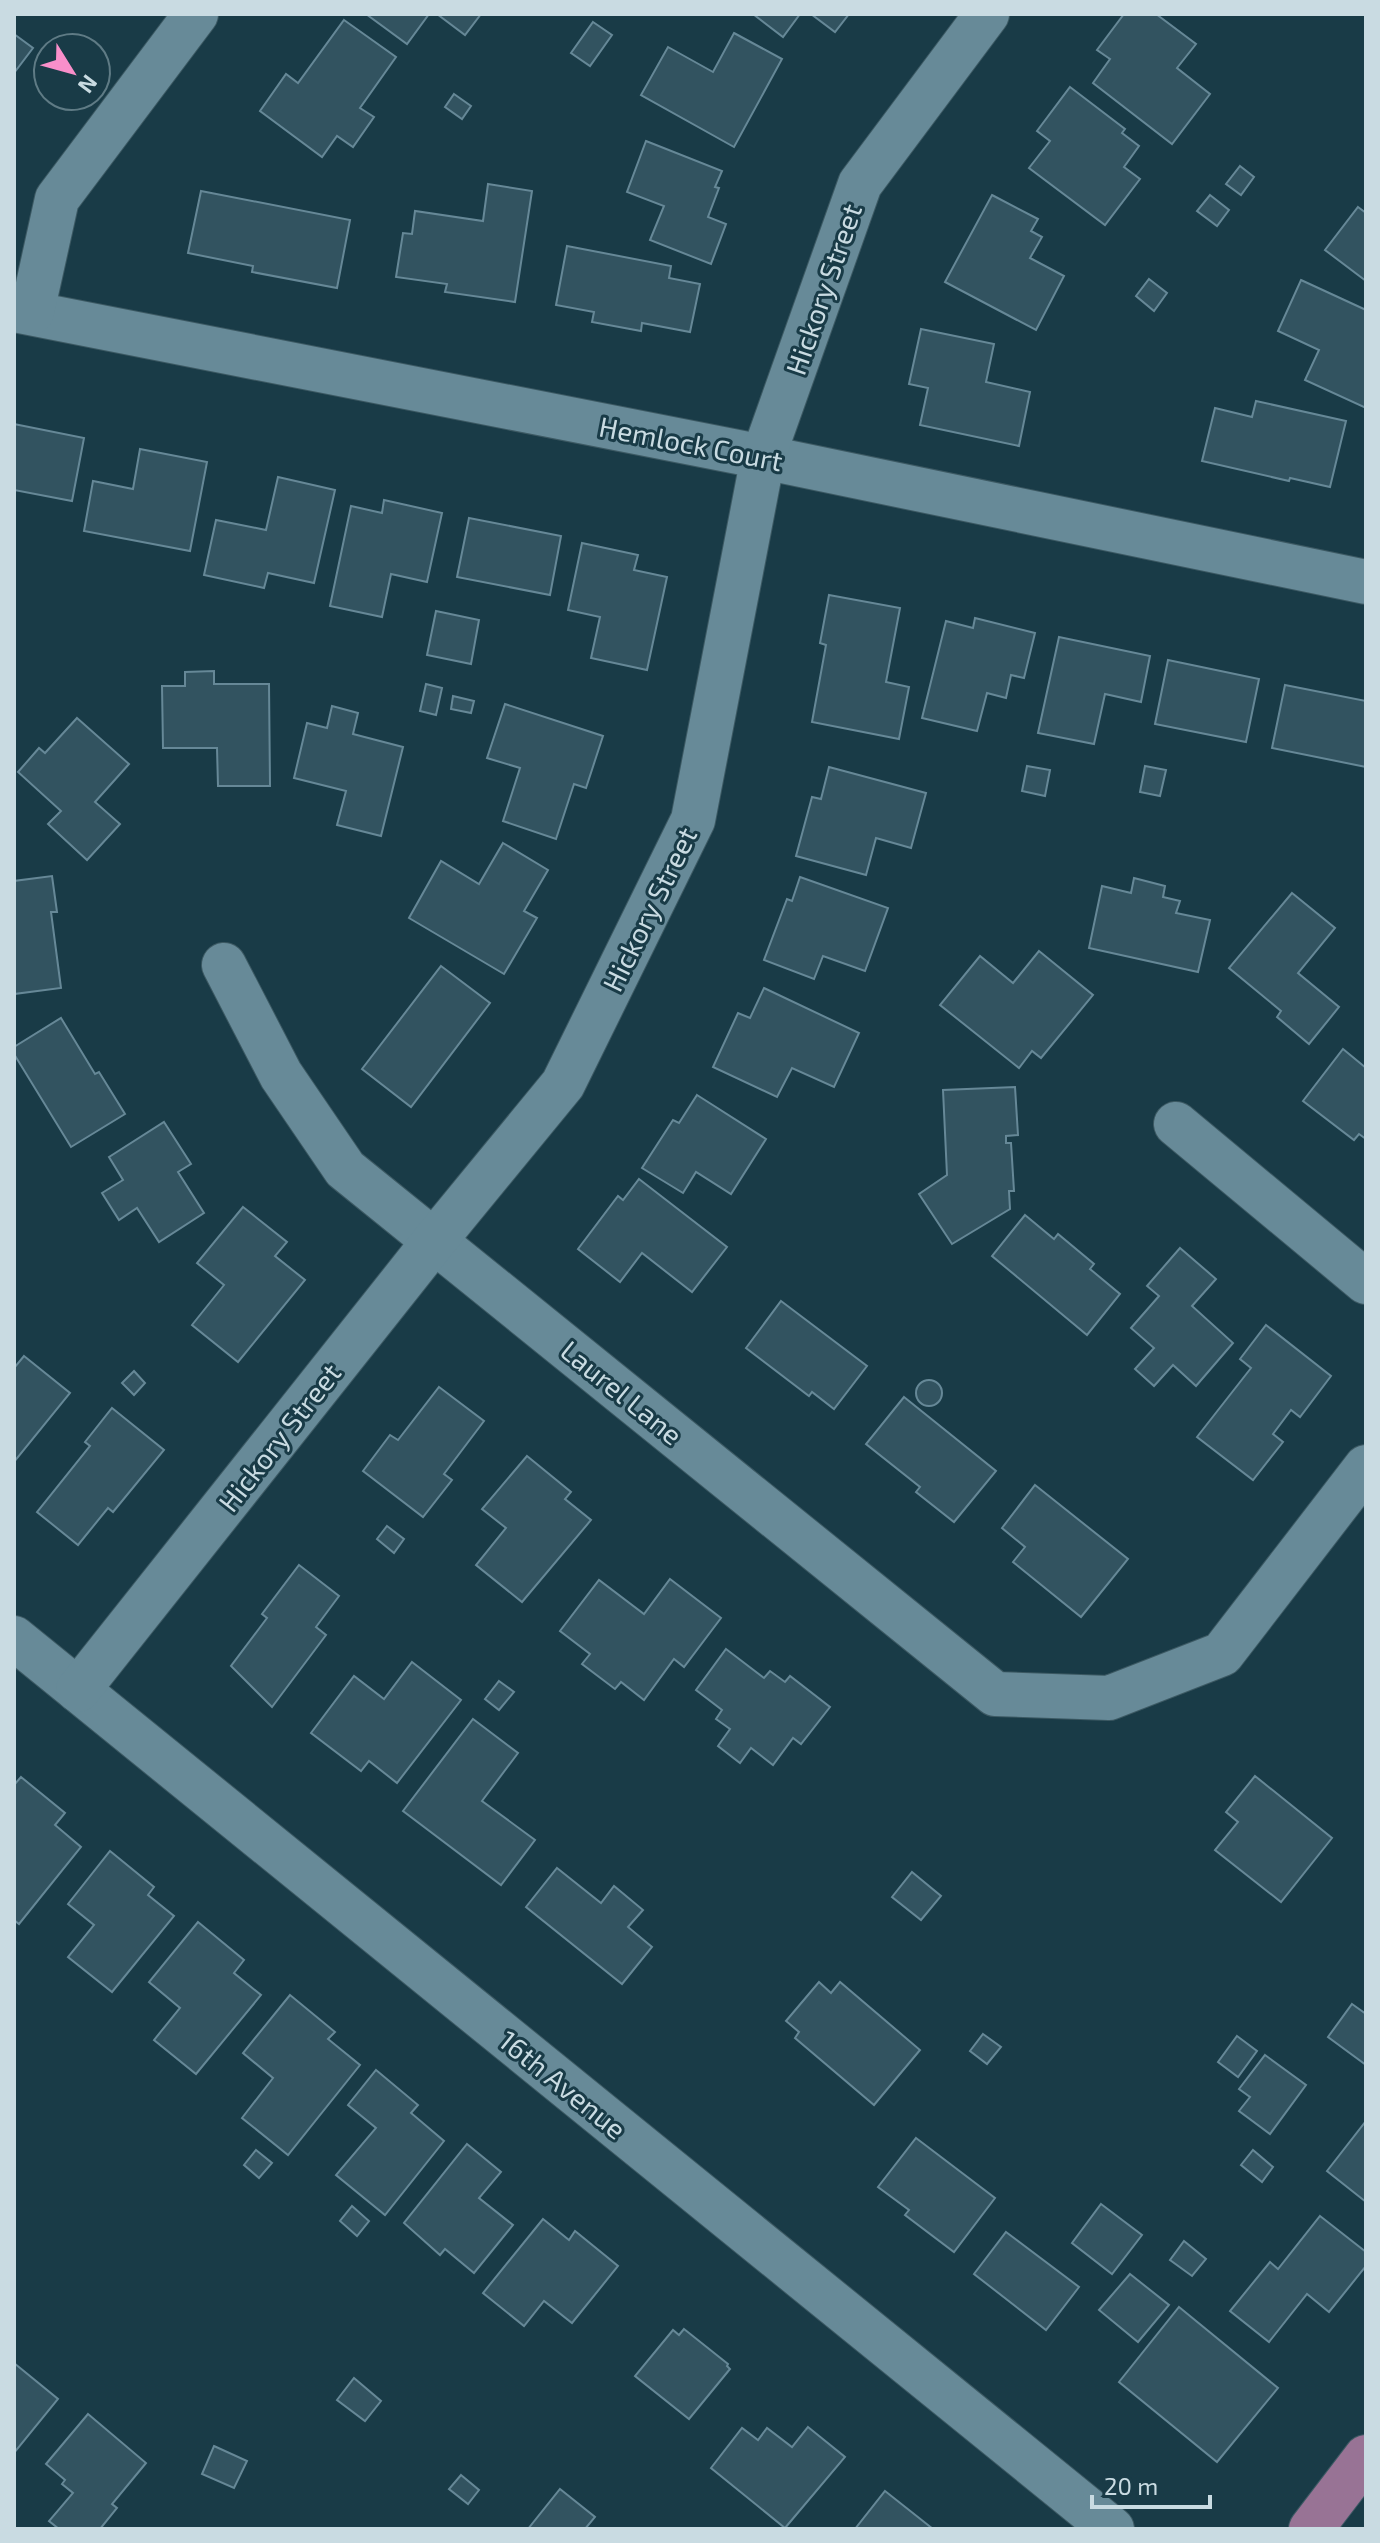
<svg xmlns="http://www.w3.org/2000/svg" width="1380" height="2543" font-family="'Exo 2',sans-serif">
<rect width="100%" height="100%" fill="#193b47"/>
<g fill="#325360" stroke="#668897" stroke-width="2">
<path d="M366 14H429L407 44Z"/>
<path d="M437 14H481L465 35Z"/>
<path d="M753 14H800L783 37Z"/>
<path d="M811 14H849L835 32Z"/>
<path d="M1124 14H1156L1196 44 1177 68 1210 94 1172 144 1093 83 1110 59 1097 50Z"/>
<path d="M344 20 396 57 360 108 374 117 353 147 337 136 322 157 260 111 286 74 298 83Z"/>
<path d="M593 22 612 35 590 66 571 53Z"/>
<path d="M734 33 782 59 734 147 641 95 668 47 713 72Z"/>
<path d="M14 34 33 48 14 73Z"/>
<path d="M1070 87 1125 129 1122 133 1139 146 1124 167 1140 179 1105 225 1029 168 1050 141 1037 131Z"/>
<path d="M454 94 471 106 462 119 445 107Z"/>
<path d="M646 141 722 171 715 187 719 188 708 217 726 224 711 264 650 240 664 206 627 192Z"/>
<path d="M1240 166 1254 177 1241 195 1226 184Z"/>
<path d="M488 184 532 191 515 302 445 292 447 284 396 277 403 233 412 234 415 211 483 221Z"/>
<path d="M201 191 350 220 337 288 252 272 253 266 188 253Z"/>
<path d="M992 195 1038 219 1031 231 1042 237 1030 258 1064 276 1036 330 945 282Z"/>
<path d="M1210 195 1229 210 1217 226 1197 211Z"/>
<path d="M1358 207 1366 213V281L1325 250Z"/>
<path d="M567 246 671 266 669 278 700 284 690 332 642 323 641 331 592 322 594 312 556 305Z"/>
<path d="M1149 279 1167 293 1154 311 1136 296Z"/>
<path d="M1301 280 1366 310V408L1305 380 1319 350 1278 331Z"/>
<path d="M921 329 994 344 986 382 1030 392 1019 446 920 425 928 388 909 384Z"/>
<path d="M1256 401 1346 421 1330 487 1290 478 1289 481 1202 461 1215 408 1252 417Z"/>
<path d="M14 424 84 438 72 501 14 490Z"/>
<path d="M140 449 207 462 190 551 84 531 93 481 133 489Z"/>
<path d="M278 477 335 490 314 583 268 573 264 588 204 575 216 520 266 530Z"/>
<path d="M384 500 442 513 427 582 391 574 382 617 330 606 351 506 382 513Z"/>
<path d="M469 518 561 536 550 595 457 577Z"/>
<path d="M582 543 638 555 634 570 667 577 647 670 591 658 600 617 568 610Z"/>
<path d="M829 595 900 608 886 682 909 687 899 739 812 722 826 645 820 643Z"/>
<path d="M436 611 479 620 471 664 427 655Z"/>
<path d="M975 618 1035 633 1024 678 1011 675 1006 698 987 693 977 731 922 718 946 621 973 628Z"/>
<path d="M1059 637 1150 656 1141 702 1105 694 1094 744 1038 733Z"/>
<path d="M1168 660 1259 679 1246 742 1155 724Z"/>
<path d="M214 671V684H269L270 786H218L217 748H163L162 686H185V672Z"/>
<path d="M426 684 442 688 436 715 420 711Z"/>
<path d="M1285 685 1366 701V767L1272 748Z"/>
<path d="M453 696 474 701 471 713 451 709Z"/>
<path d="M505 704 603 736 586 788 574 784 556 839 503 821 520 768 487 758Z"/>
<path d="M332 706 358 713 353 734 403 747 381 836 337 825 346 791 294 778 307 723 327 728Z"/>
<path d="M77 718 129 764 95 802 120 824 87 860 48 824 61 811 18 772 39 748 45 753Z"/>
<path d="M1027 766 1050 770 1045 796 1022 791Z"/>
<path d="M1145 766 1166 770 1160 796 1140 792Z"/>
<path d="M829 767 926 793 911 848 876 838 866 875 796 856 812 797 821 799Z"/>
<path d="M503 843 548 870 524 911 537 918 504 974 409 918 441 861 479 884Z"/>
<path d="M52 876 57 912H51L61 988 14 994V881Z"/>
<path d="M800 877 888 908 865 971 823 956 814 979 764 960 787 899 792 901Z"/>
<path d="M1134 878 1165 886 1163 897 1180 901 1176 913 1210 920 1198 972 1089 948 1102 886 1131 893Z"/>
<path d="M1292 893 1335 928 1298 973 1339 1007 1309 1044 1277 1017 1281 1011 1229 968Z"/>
<path d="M1039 951 1093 995 1041 1058 1032 1051 1019 1068 940 1005 980 956 1013 983Z"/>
<path d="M441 966 490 1003 411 1107 362 1069Z"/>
<path d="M764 988 859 1033 834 1087 792 1068 777 1097 713 1067 738 1013 750 1018Z"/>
<path d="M61 1018 95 1074 99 1072 125 1114 71 1147 14 1054V1047Z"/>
<path d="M1343 1049 1366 1068V1139L1359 1134 1354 1140 1303 1101Z"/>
<path d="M1015 1087 1018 1135 1006 1136V1143H1011L1014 1191H1009L1010 1209 952 1244 919 1194 947 1175 943 1090Z"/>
<path d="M697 1095 766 1139 731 1194 696 1172 683 1193 642 1168 673 1120 679 1123Z"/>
<path d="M164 1122 191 1164 178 1172 204 1213 159 1242 137 1208 119 1220 102 1193 123 1180 109 1157Z"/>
<path d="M639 1179 727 1247 692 1292 642 1253 620 1282 578 1249 618 1196 623 1200Z"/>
<path d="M243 1207 287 1242 275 1256 305 1280 238 1362 192 1325 224 1285 197 1263Z"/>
<path d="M1025 1215 1054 1239 1058 1234 1094 1264 1090 1269 1120 1294 1087 1335 992 1256Z"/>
<path d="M1180 1248 1216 1279 1192 1306 1233 1343 1196 1386 1173 1365 1154 1386 1135 1369 1154 1348 1131 1328 1159 1296 1147 1286Z"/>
<path d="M781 1301 867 1366 834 1409 812 1392 809 1396 746 1348Z"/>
<path d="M1266 1325 1331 1376 1300 1417 1291 1410 1273 1434 1283 1442 1253 1480 1197 1437 1251 1368 1240 1359Z"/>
<path d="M24 1356 70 1393 14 1462V1368Z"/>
<path d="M134 1371 145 1383 134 1395 122 1383Z"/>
<circle cx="929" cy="1393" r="13"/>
<path d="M439 1387 484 1421 444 1474 452 1480 423 1517 363 1471 390 1435 398 1440Z"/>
<path d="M904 1397 996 1471 954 1522 916 1492 920 1487 866 1444Z"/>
<path d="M112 1408 164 1450 113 1512 108 1508 78 1545 37 1512 90 1446 85 1442Z"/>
<path d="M527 1456 571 1492 565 1499 591 1520 522 1602 476 1565 506 1528 482 1509Z"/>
<path d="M1035 1485 1128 1559 1081 1617 1013 1562 1025 1547 1002 1528Z"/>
<path d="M387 1526 404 1539 394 1553 377 1539Z"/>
<path d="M299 1565 339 1596 316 1627 326 1635 272 1707 231 1666 267 1618 262 1614Z"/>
<path d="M670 1579 721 1618 684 1667 674 1659 644 1700 621 1682 615 1689 582 1664 590 1654 560 1631 599 1580 644 1614Z"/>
<path d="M726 1649 764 1678 770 1671 785 1682 790 1676 830 1707 801 1744 793 1738 773 1765 751 1748 740 1763 718 1746 730 1729 716 1719 722 1710 696 1690Z"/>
<path d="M412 1662 461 1700 397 1783 369 1761 361 1771 311 1733 354 1676 384 1699Z"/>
<path d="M499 1681 514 1692 499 1710 485 1699Z"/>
<path d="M473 1719 518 1753 482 1801 535 1840 501 1885 403 1811Z"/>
<path d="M1255 1776 1332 1838 1281 1902 1215 1850 1238 1822 1226 1812Z"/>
<path d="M21 1777 65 1813 55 1825 81 1847 19 1924 14 1920V1785Z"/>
<path d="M110 1851 154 1887 148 1895 174 1916 112 1992 68 1957 94 1925 68 1904Z"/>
<path d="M557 1868 601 1903 614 1886 643 1910 628 1927 652 1947 622 1984 526 1907Z"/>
<path d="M912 1872 941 1896 921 1920 892 1897Z"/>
<path d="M198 1922 244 1960 234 1973 261 1995 196 2074 154 2040 180 2008 149 1982Z"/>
<path d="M819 1982 831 1993 840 1982 920 2050 874 2105 795 2038 799 2032 786 2021Z"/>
<path d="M290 1995 335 2032 328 2039 360 2065 288 2155 242 2118 273 2078 243 2053Z"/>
<path d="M1352 2004 1366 2014V2065L1328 2037Z"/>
<path d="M983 2034 1001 2047 987 2064 970 2051Z"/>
<path d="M1237 2036 1257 2051 1238 2077 1218 2062Z"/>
<path d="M1265 2055 1306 2085 1270 2134 1239 2111 1250 2097 1239 2089Z"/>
<path d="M376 2070 418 2105 411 2113 444 2141 385 2215 336 2175 376 2128 348 2105Z"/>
<path d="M1366 2121V2202L1327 2171Z"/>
<path d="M916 2138 995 2198 954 2252 905 2215 909 2210 878 2187Z"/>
<path d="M467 2144 501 2172 479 2198 513 2225 474 2273 445 2249 440 2255 404 2223Z"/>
<path d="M256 2150 272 2163 259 2178 244 2165Z"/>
<path d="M1253 2150 1273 2167 1262 2182 1241 2165Z"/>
<path d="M1101 2204 1142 2235 1112 2274 1072 2243Z"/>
<path d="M352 2206 369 2221 357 2236 340 2221Z"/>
<path d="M1320 2216 1366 2252V2266L1329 2312 1307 2294 1269 2342 1230 2311 1270 2262 1278 2269Z"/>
<path d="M543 2219 569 2240 575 2231 618 2266 572 2323 544 2301 524 2326 483 2293Z"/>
<path d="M1006 2232 1079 2287 1046 2330 974 2274Z"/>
<path d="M1184 2241 1206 2259 1192 2276 1170 2260Z"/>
<path d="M1130 2274 1169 2305 1138 2342 1099 2310Z"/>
<path d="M1179 2307 1278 2388 1217 2462 1119 2382Z"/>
<path d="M684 2329 728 2364 727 2366 730 2369 689 2419 635 2376 673 2330 679 2335Z"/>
<path d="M14 2363 58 2399 14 2453Z"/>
<path d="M354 2378 381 2401 365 2421 337 2400Z"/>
<path d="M88 2414 146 2463 112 2504 117 2508 100 2529H59L49 2521 73 2493 62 2484 65 2480 46 2464Z"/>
<path d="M808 2427 845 2457 785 2528 711 2468 742 2428 758 2440 767 2428 792 2447Z"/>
<path d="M214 2446 247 2461 234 2488 202 2474Z"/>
<path d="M461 2475 479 2490 468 2504 449 2489Z"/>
<path d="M560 2489 595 2517 585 2529H528Z"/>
<path d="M885 2491 933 2529H855Z"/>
</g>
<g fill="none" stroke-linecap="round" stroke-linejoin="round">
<defs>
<g id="minor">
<path d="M14 310 763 457 1366 582"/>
<path d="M32 312 57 199 196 14"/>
<path d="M224 965 281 1075 345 1169 995 1694 1109 1698 1222 1654 1366 1467"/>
<path d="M1176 1124 1366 1282"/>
<path d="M14 1638 1112 2529"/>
<path d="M78 1690 435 1240 563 1084 693 820 763 457 860 184 987 14"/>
</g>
<path id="major" d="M1311 2529 1366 2457"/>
</defs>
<use href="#minor" stroke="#3c5963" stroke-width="46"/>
<use href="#major" stroke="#3c5963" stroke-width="46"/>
<use href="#minor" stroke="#678a98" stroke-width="44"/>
<use href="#major" stroke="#987395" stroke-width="44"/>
</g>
<g text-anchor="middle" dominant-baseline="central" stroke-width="6" stroke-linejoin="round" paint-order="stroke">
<g font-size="28" fill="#c9dbe2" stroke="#193b47">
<text transform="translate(823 289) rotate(-71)">Hickory Street</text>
<text transform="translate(691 443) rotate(11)">Hemlock Court</text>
<text transform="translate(649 909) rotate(-64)">Hickory Street</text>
<text transform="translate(622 1392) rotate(39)">Laurel Lane</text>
<text transform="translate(279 1437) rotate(-52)">Hickory Street</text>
<text transform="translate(563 2084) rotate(39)">16th Avenue</text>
</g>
</g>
<rect width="1380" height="2543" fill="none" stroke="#c9dbe2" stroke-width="32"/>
<g transform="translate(72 72) rotate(127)"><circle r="38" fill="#193b47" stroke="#5f7b85" stroke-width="2"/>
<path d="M0-6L14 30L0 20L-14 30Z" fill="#f98fca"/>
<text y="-12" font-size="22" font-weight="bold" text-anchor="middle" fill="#c9dbe2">N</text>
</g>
<path d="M1092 2495v12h118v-12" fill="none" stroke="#c9dbe2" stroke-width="4"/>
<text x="1104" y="2495" font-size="24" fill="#c9dbe2" stroke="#193b47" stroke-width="6" paint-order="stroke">20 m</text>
</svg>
